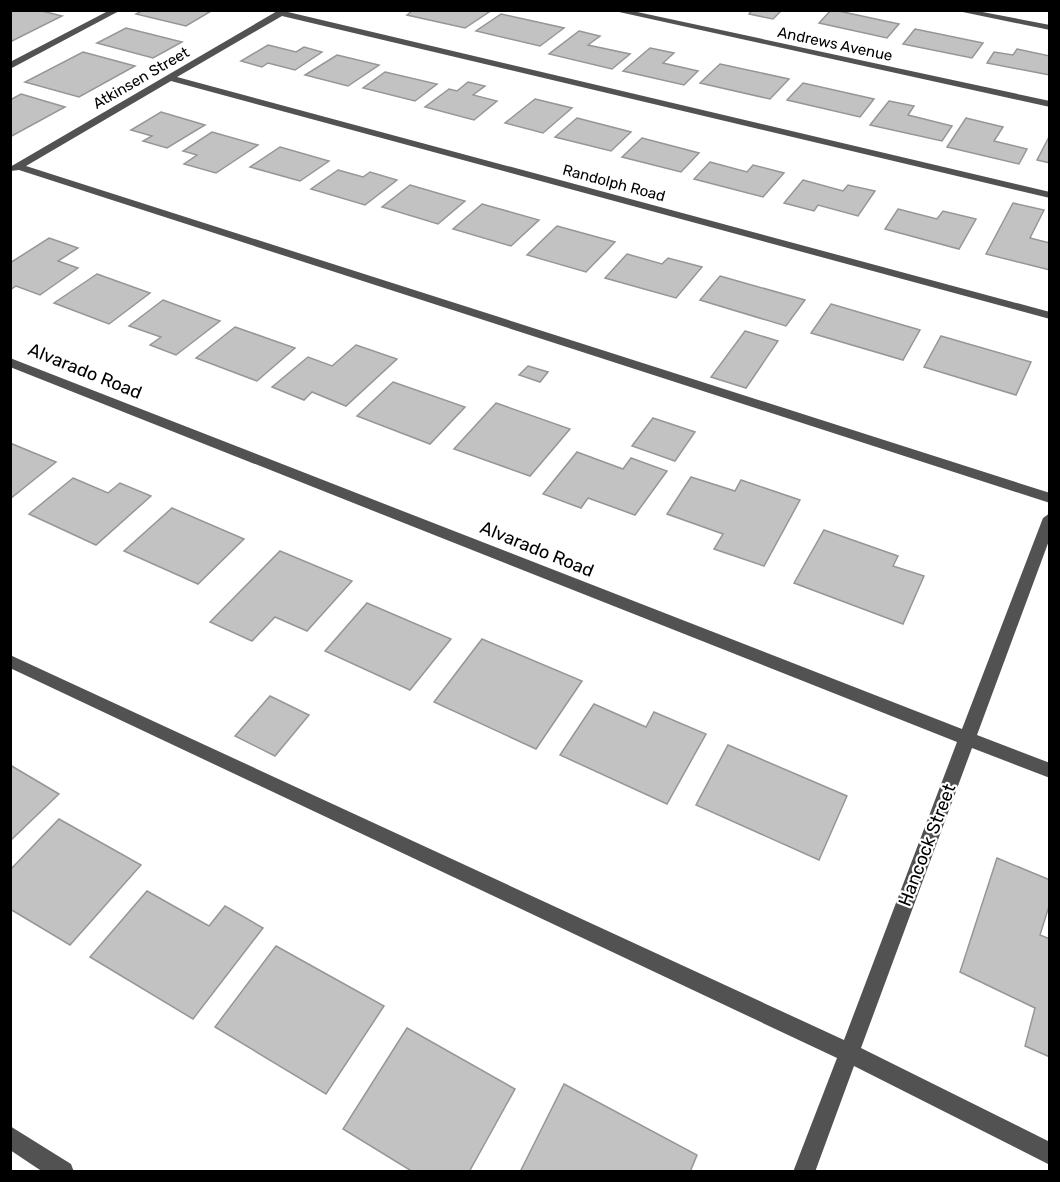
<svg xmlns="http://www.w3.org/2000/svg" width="1060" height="1182" font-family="Rubik,sans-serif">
<rect width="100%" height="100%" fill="#fff"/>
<g fill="#c2c2c2" stroke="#969696" stroke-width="1.5">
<path d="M10 10H38L62 16 10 42Z"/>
<path d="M143 10H213L186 26 136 14Z"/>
<path d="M413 10H481L489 12 465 28 407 15Z"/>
<path d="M752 10H782L773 19 749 14Z"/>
<path d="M831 10H834L899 24 887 38 819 23Z"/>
<path d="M501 14 564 28 540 46 476 31Z"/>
<path d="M126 28 182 42 153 58 97 43Z"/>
<path d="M915 29 983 43 972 58 903 44Z"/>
<path d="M579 31 600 36 588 45 630 54 612 69 549 54Z"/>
<path d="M268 45 296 52 304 47 322 52 295 70 268 63 262 67 241 61Z"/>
<path d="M650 48 674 53 663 63 698 71 684 85 623 71Z"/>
<path d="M1017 49 1050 56V75L987 63 994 52 1013 55Z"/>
<path d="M83 52 135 66 79 97 25 82Z"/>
<path d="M337 55 379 65 348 86 305 75Z"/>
<path d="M720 64 789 79 770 99 700 83Z"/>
<path d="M385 72 437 84 415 101 363 88Z"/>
<path d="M468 82 485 86 473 95 497 101 474 120 425 107 449 89 457 91Z"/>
<path d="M803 83 874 99 860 117 787 100Z"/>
<path d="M21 94 65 107 10 137V100Z"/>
<path d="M535 99 572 108 543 133 505 123Z"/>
<path d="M889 101 914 106 908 115 952 126 942 141 870 125Z"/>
<path d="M161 112 205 125 167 148 143 141 152 136 131 130Z"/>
<path d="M577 118 631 132 611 151 555 137Z"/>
<path d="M966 118 1003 127 994 141 1027 149 1019 164 947 147Z"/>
<path d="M212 132 258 145 216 173 184 164 197 155 183 151Z"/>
<path d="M1049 137 1050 163 1037 160Z"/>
<path d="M642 138 699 153 681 172 622 157Z"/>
<path d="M280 147 329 161 300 181 250 167Z"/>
<path d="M710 162 747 172 753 165 784 173 763 197 694 179Z"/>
<path d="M338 170 363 177 370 172 397 180 365 205 311 189Z"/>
<path d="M803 180 843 191 848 185 875 191 858 216 818 205 814 211 784 203Z"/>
<path d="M410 185 465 201 438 224 382 207Z"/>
<path d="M1013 203 1044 210 1030 238 1050 243V270L986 254Z"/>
<path d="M482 204 539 220 511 246 453 229Z"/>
<path d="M898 209 937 219 943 211 976 219 959 249 885 229Z"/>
<path d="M557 226 615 242 586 272 527 255Z"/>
<path d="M49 238 78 248 58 261 78 268 40 295 16 286 10 290V263Z"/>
<path d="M627 254 662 264 668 258 702 267 676 298 605 278Z"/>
<path d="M97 274 150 293 109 324 54 303Z"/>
<path d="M720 276 805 300 786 326 700 300Z"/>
<path d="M163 300 220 321 176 355 150 345 161 337 129 326Z"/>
<path d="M831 304 920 330 903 360 811 333Z"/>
<path d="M235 327 295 348 257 381 196 358Z"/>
<path d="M745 331 778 341 746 388 711 377Z"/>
<path d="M941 336 1031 362 1016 395 924 367Z"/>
<path d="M356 345 397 359 346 406 312 392 304 400 272 387 308 357 332 366Z"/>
<path d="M528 366 548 372 540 382 519 375Z"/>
<path d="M393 382 465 407 430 444 357 416Z"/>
<path d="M496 403 570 429 530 476 454 449Z"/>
<path d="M653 418 695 432 675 461 632 446Z"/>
<path d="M10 443 56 462 10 499Z"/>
<path d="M577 452 623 469 631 458 667 471 635 515 588 498 581 508 543 494Z"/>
<path d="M691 477 735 491 741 480 800 500 764 566 714 549 723 534 667 514Z"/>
<path d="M73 478 108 493 120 483 151 496 96 545 29 514Z"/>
<path d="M172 508 244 539 198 584 124 551Z"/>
<path d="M824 530 898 556 893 566 924 576 903 624 794 583Z"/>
<path d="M280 551 352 581 307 631 275 617 252 641 210 622Z"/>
<path d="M367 603 451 639 410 690 325 651Z"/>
<path d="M482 639 582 681 536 749 434 702Z"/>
<path d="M270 696 309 715 275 756 235 736Z"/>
<path d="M594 704 646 727 654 712 706 734 667 804 560 755Z"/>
<path d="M728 745 847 796 819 860 696 805Z"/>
<path d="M10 765 59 794 10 841Z"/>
<path d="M59 819 141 865 70 945 10 909V870Z"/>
<path d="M997 858 1050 880V903L1040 935 1050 939V1057L1025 1046 1035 1008 960 972Z"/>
<path d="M147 891 209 926 225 906 263 928 193 1019 90 957Z"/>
<path d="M276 946 384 1006 326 1094 215 1027Z"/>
<path d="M407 1028 515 1089 469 1172H413L343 1129Z"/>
<path d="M564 1084 697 1155 690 1172H520Z"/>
</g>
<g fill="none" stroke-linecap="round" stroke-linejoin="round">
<g fill="#525252" fill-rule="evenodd">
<path d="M110 10H121L10 69V62Z"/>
<path d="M279 10H290L288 12 1050 192V198L282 16 177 77 1050 312V319L171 81 26 166 1050 493V503L19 170 10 171V167Z"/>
<path d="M610 10H628L1050 101V107Z"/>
<path d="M953 10H972L1050 25V30Z"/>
<path d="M10 358 962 729 1043 518 1050 513V538L977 735 1050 763V778L972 748 861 1048 1050 1142V1165L854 1066 815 1172H793L837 1058 10 668V655L844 1040 957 742 10 367Z"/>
<path d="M10 1126 71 1164 74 1172H43L10 1150Z"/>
</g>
</g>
<g text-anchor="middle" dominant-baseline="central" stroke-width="4.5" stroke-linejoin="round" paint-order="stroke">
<g font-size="15" fill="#000" stroke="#fff">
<text transform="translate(835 44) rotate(12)">Andrews Avenue</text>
<text transform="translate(141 78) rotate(-30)">Atkinsen Street</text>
<text transform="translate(614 183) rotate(15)">Randolph Road</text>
</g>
<g font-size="18" fill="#000" stroke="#fff">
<text transform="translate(85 371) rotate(22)">Alvarado Road</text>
<text transform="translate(537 549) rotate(22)">Alvarado Road</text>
<text transform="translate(927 845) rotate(-69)">Hancock Street</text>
</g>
</g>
<rect width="1060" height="1182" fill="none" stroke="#000000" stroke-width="24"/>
</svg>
